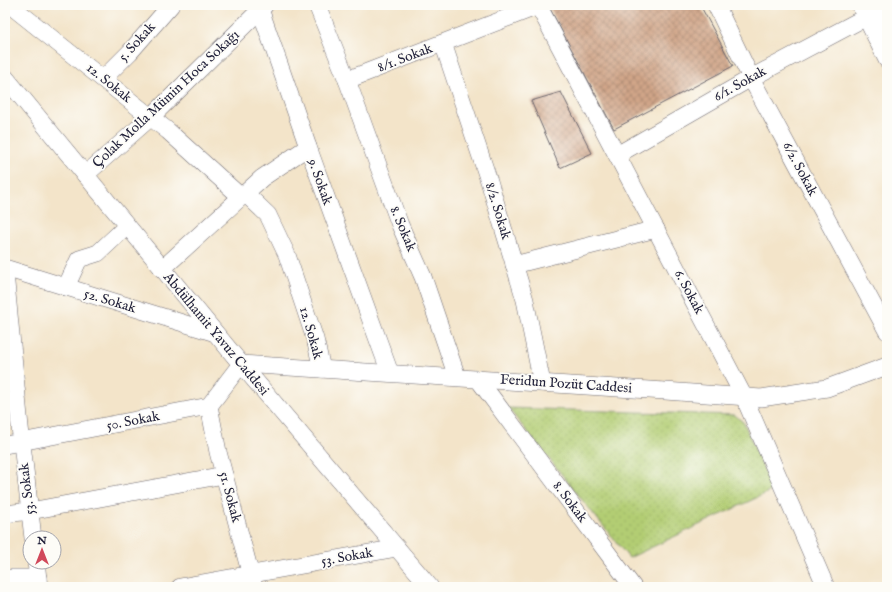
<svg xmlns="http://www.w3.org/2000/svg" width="892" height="592" font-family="'IM FELL English',serif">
<defs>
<pattern id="park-dots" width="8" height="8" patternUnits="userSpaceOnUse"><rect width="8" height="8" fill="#b2cd73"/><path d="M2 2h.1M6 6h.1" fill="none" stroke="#99b064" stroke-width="1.8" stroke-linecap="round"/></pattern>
<pattern id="building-cross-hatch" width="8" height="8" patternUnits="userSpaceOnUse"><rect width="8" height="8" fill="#d0a588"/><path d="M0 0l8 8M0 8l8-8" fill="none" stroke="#a88670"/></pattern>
</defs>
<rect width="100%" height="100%" fill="#fdfcf7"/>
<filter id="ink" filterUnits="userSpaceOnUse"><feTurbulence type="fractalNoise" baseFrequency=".025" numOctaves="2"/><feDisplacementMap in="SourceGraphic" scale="8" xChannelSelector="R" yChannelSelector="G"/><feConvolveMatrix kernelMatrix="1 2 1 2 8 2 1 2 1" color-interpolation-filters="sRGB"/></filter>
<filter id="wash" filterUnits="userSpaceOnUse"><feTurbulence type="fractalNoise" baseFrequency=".012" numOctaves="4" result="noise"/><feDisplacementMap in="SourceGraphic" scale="16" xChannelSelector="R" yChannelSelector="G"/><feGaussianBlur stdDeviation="0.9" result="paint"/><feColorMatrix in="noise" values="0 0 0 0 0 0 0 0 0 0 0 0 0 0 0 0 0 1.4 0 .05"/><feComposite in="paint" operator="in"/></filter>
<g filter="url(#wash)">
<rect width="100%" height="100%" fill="#f3e4c9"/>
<path fill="url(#park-dots)" stroke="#6a7857" d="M508 408 735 415 744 423 773 490 629 558Z"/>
<g id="blocks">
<g fill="url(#building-cross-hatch)">
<path d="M548 5H700L733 66 614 129Z"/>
<path d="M561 92 592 153 560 168 531 101Z"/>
</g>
</g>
</g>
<g filter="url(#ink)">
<use href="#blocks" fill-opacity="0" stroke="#6b666d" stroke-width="1"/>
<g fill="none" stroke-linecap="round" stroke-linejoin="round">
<defs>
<g id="minor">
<path d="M10 5 168 131 241 197"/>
<path d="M317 5 347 80 538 6"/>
<path d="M538 5 744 397 826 587"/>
<path d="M716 5 751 78 887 331"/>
<path d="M860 5 887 60"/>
<path d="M873 5 887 33"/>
<path d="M260 9 308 147"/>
<path d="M443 43 489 181 525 300 542 383"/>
<path d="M5 77 241 364 430 587"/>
<path d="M103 79 130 52 171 5"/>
<path d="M347 80 400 225 423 277 457 377"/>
<path d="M617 155 751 78 866 17"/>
<path d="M85 175 151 117 265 5"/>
<path d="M245 193 268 215 287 255 315 339 322 369"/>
<path d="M514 265 656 229"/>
<path d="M5 268 215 333"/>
<path d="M162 269 262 178 308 147 390 373"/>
<path d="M5 273 20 427 33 538"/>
<path d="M66 287 79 259 98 253 127 226"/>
<path d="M478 379 633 587"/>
<path d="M209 406 218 452 254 587"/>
<path d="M5 445 209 406 241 364 665 391 761 398 827 388 887 366"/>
<path d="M5 514 30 511 224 475"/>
<path d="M36 562 39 587"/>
<path d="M5 578H38"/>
<path d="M180 587 397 548"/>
</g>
</defs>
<use href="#minor" stroke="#6b666d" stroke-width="18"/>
<use href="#minor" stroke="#fff" stroke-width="17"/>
</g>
</g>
<g text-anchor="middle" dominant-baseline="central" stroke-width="3.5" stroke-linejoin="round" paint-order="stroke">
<g font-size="14" fill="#22223b" stroke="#fdfcf7">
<text transform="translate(137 42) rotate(-48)">5. Sokak</text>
<text transform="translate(405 58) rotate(-21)">8/1. Sokak</text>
<text transform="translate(109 83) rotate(39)">12. Sokak</text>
<text transform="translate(740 84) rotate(-29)">6/1. Sokak</text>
<text transform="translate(166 99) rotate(-43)">Çolak Molla Mümin Hoca Sokağı</text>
<text transform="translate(800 169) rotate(62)">6/2. Sokak</text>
<text transform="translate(320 182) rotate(70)">9. Sokak</text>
<text transform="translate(498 211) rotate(73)">8/2. Sokak</text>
<text transform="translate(403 229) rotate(67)">8. Sokak</text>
<text transform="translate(689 292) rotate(62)">6. Sokak</text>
<text transform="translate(110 301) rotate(17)">52. Sokak</text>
<text transform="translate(311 333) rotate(74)">12. Sokak</text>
<text transform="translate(216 334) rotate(50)">Abdülhamit Yavuz Caddesi</text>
<text transform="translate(566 384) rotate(4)">Feridun Pozüt Caddesi</text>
<text transform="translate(133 421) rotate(-11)">50. Sokak</text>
<text transform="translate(27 489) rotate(-97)">53. Sokak</text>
<text transform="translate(230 497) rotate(75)">51. Sokak</text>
<text transform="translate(570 502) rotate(53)">8. Sokak</text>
<text transform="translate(347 557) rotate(-10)">53. Sokak</text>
</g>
</g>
<rect width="892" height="592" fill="none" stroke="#fdfcf7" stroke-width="20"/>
<g transform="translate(42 550)"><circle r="19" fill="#fdfcf7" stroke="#a5a5ac"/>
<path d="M0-3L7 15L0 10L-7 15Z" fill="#d1495b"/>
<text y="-6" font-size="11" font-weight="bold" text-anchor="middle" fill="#22223b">N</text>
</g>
</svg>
